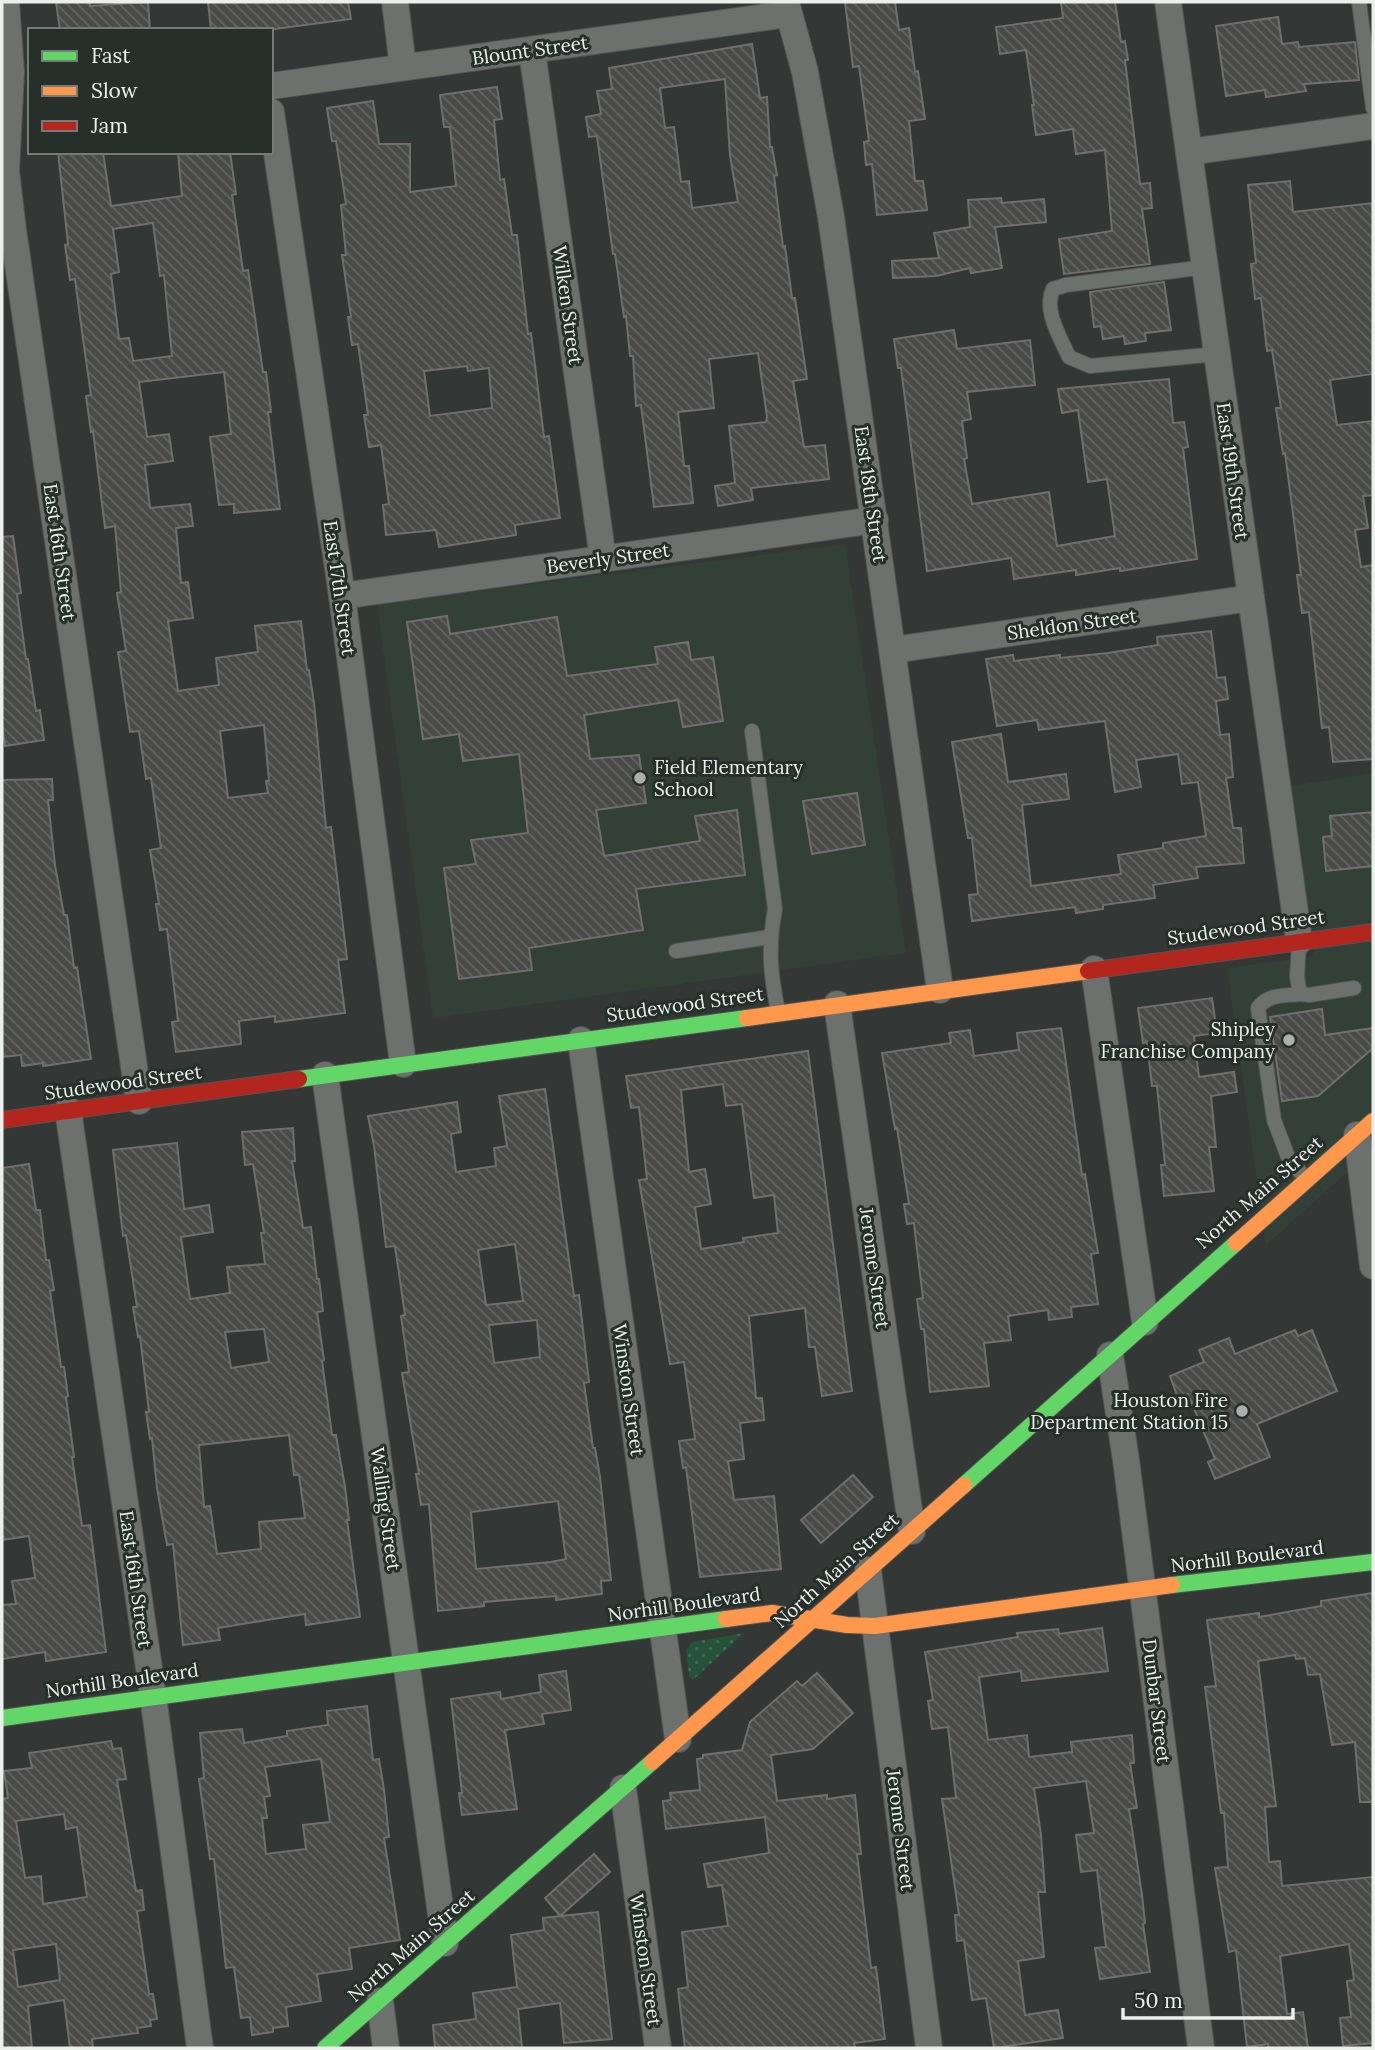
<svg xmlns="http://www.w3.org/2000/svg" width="1375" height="2050" font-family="Lora,serif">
<defs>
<pattern id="grass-dots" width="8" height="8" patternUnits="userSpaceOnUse" patternTransform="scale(1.75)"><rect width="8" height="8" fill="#255238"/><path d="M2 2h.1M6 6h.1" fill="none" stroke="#456b55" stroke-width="1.8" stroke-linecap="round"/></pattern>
<pattern id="building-back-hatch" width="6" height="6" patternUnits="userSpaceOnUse" patternTransform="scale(1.75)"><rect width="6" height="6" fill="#4a4a49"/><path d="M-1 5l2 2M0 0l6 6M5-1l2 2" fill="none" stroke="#646464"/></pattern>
</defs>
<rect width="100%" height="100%" fill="#333735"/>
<g fill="#334037">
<path d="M845 544 906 953 433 1018 377 604Z"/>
<path d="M1373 773V1149L1266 1245 1227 968 1315 956 1291 786Z"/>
</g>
<path fill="url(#grass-dots)" d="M744 1633 693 1680 689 1676 686 1651 692 1642Z"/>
<g fill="url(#building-back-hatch)" stroke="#706f6e" stroke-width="2" fill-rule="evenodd">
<path d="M56 2H90V6L148 2 150 30H60Z"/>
<path d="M208 2H348L351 19 267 30H211Z"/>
<path d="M845 2H895L899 30 909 28 915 72 918 71 925 119 909 121 915 181H923L927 210 877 215 872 164 866 165 864 142 869 141 859 66 853 67Z"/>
<path d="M1061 2H1115L1121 42 1125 41 1128 60H1125L1140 184 1150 183 1152 208 1142 209 1150 264 1064 274 1059 239 1112 231 1105 150 1076 154 1073 129 1036 135 1032 105H1034L1026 50 1000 54 996 27 1063 18Z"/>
<path d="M1278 17 1282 44 1298 42 1299 47 1355 42 1359 80 1304 84 1306 91 1266 97 1265 90 1226 96 1216 26Z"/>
<path d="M752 44 760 98 767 97 770 147H772L777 175 774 176 783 247 785 246 792 298H795L807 379 793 381 804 447 825 445 829 479 751 488 753 500 718 506 715 486 735 483 729 426 766 422 767 417 758 353 709 359 714 408 678 412 684 466H689L693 503 654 507 641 405 636 406 633 356H630L626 316 624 317 615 254H613L597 136 589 137 586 117 601 114 597 91 612 89 609 68ZM725 79 730 156 738 202 692 208 689 181 681 182 674 127 665 128 660 88Z"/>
<path d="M497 87 502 119 494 120 500 180 504 179 512 235H517L528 334 531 333 544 437 549 436 560 518 515 525 516 535 439 547 436 530 386 535 383 505 389 504 381 445 369 447 364 415H368L358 344 352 345 348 317H351L342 255H346L341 205 346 204 336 141H332L327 108 373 101 379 144H410V192L456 186 450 127H444L440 95ZM467 366 468 371 489 368 492 408 430 416 424 371Z"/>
<path d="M58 152H103L111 206 182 196 178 152H230L236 194 232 195 243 271 248 270 263 372H266L271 412H268L280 509 234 513V504L219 505 210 437 231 434 224 372 139 382 147 437 169 434 173 461 145 465 150 508 190 504 193 526 176 528 181 583 188 582 193 618 168 621 178 691 219 685 216 658 258 652 255 626 301 621 307 670H309L314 703 326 828 331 827 347 959 338 960 345 1013 275 1022V1016L239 1021 241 1044 176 1052 172 1022 178 1021 167 929 160 930 156 904H159L150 850 161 848 151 778 146 779 139 731 130 732 118 652 126 651 117 593 121 592 115 526 105 528 93 431 91 432 86 396 91 395 82 332 75 279 70 280 65 245 68 244ZM153 223 160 276 164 275 172 356 133 361 129 338 119 339 111 274 119 272 113 229ZM264 725 269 781H266L268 793 228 798 220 731Z"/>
<path d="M1290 181 1293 212 1373 203V374L1330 380 1337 425 1373 421V495L1363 496 1368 528 1355 530 1361 567 1373 565V759L1333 762 1329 727 1322 728 1309 612 1302 613 1297 575H1301L1285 453 1283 454 1276 408H1281L1272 350 1267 351 1261 298 1255 299 1251 264 1256 263 1248 185Z"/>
<path d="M1001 198 1002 203 1044 199 1046 222 995 227 1002 268 971 273 970 268 936 276 893 278 892 261 939 258 934 233 970 227 968 200Z"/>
<path d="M1164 282 1171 330 1145 333 1146 341 1125 344 1124 336 1103 339 1101 326 1094 327 1090 292Z"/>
<path d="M954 330 957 349 1030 340 1035 385 967 392 971 419 962 421 967 458 964 459 972 504 1049 492 1057 546 1115 536 1107 479 1088 482 1078 410 1062 413 1058 389 1169 379 1173 423 1184 422 1188 447 1183 448 1197 559 1120 571V568L1076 575V570L1014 579 1011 558 927 571 901 368H898L894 339Z"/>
<path d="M13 536 21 593 17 594 26 659H28L36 711 40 710 44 740 5 746 2 722V537Z"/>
<path d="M447 616 450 634 557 617 567 676 658 664 655 647 688 642 691 660 713 657 723 721 683 727 678 700 584 715 590 759 639 755 646 803 596 810 604 856 700 841 695 816 737 810 745 875 636 889 643 930 529 948 532 970 459 979 444 868 476 864 471 840 528 833 519 754 463 761 459 734 423 739 407 622Z"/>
<path d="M1211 631 1217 678 1225 677 1228 699 1216 701 1220 735 1229 734 1233 777 1226 778 1233 828H1241L1244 863 1196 867 1198 878 1153 885 1155 898 1103 905V909L1076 913 1075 907 972 921 969 895 978 894 972 838H968L952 742 1001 734 1008 782 1066 774 1069 799 1022 805 1031 886 1121 874 1118 855 1163 848V843L1206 836 1198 782 1182 784 1178 754 1136 760 1141 787 1115 792 1105 721 1039 730 1037 720 997 726 986 659 1013 655 1014 661 1060 655V658L1108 653 1158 645 1157 637Z"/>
<path d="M52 779 53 800H48L55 865 64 915H67L74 968 77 967 91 1059 43 1066V1063L22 1066 21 1055 3 1057 2 1046V780Z"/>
<path d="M857 793 865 845 812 854 803 801Z"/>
<path d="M1373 812V866L1326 871 1323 837 1332 836 1330 816Z"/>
<path d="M1212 998 1217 1033 1194 1036 1199 1077 1234 1072 1237 1092 1211 1096 1216 1147H1209L1214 1191 1164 1196 1161 1165H1165L1157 1086H1152L1147 1042 1143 1043 1138 1008Z"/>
<path d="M1322 1009 1325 1035 1373 1028V1048L1318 1096 1282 1101 1270 1017Z"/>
<path d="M1061 1028 1082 1175 1085 1174 1098 1253 1091 1254 1098 1304 1071 1307 1072 1317 1049 1320 1048 1310 1008 1316 1011 1340 984 1343 989 1386 930 1392 924 1329H921L917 1299 923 1298 915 1233 914 1223 907 1224 904 1204H909L897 1128 895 1129 882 1053 951 1043 949 1033 970 1030 974 1056 1019 1050 1017 1033Z"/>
<path d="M808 1051 852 1391 822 1396 815 1347H809L805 1308 749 1316 756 1398H762L764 1420 740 1423 744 1459 728 1461 734 1500 774 1496 781 1569 700 1577 686 1467 683 1468 679 1441 695 1439 684 1362 670 1364 639 1180 647 1179 639 1107 631 1108 626 1076ZM723 1084 726 1106 742 1104 754 1198 774 1195 778 1233 743 1238 744 1242 701 1249 695 1207 711 1204 705 1169 689 1172 681 1090Z"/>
<path d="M545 1089 574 1296 579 1295 589 1382 584 1383 593 1448H595L600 1477 611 1580 601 1581 602 1594 556 1600V1596L484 1602V1606L438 1611 429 1504 421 1505 416 1474H419L402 1373 409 1372 401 1316 405 1315 395 1246 386 1247 374 1146 368 1116 457 1102 461 1132 451 1134 456 1172 496 1166 494 1148 507 1146 499 1096ZM515 1244 523 1301 486 1305 478 1250ZM537 1320 540 1357 494 1363 489 1325ZM558 1501 566 1559 551 1562 476 1569 471 1512Z"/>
<path d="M293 1128 295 1161H292L303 1228 311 1227 317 1279H319L323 1311 317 1312 324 1360 322 1361 332 1435H336L345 1487 349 1520H347L360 1617 306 1625 305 1614 267 1620 218 1628 220 1640 183 1645 173 1544 167 1545 157 1488 152 1438 150 1439 146 1412H149L140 1336 138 1337 133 1307H137L126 1235 123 1236 113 1150 177 1143 184 1209 209 1205 213 1232 181 1237 190 1299 230 1293 227 1267 265 1264 261 1233H264L253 1164 245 1165 242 1132ZM264 1329 269 1362 231 1368 225 1332ZM289 1435 294 1475H299L305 1518 259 1522 261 1549 217 1554 210 1506 204 1507 199 1445Z"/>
<path d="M29 1164 36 1210H40L46 1260H49L54 1290 50 1291 61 1367H64L68 1396 66 1397 74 1457H72L82 1526 90 1525 106 1652 46 1661 45 1652 2 1659V1605L16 1604 12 1581 35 1578 29 1536 2 1540V1168Z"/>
<path d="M1295 1330 1298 1336 1312 1330 1337 1391 1257 1424 1270 1457 1215 1479 1208 1462 1215 1459 1188 1394 1178 1398 1170 1376 1204 1362 1199 1350 1229 1338 1235 1354Z"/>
<path d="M853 1475 873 1497 821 1543 801 1520Z"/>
<path d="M1373 1593V1802H1360L1355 1742 1332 1745 1320 1674 1308 1675 1305 1658 1296 1659 1295 1655 1258 1661 1276 1806 1265 1807 1269 1862 1280 1861 1282 1886 1373 1877V2043L1343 2046 1340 2018 1351 2017 1347 1981 1354 1980 1349 1944 1280 1956 1287 2014 1303 2012 1308 2048H1268V2044L1247 2047 1236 1950 1229 1952 1215 1868 1228 1867 1224 1813H1221L1205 1687 1216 1686 1207 1620 1259 1613V1617L1321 1606V1601Z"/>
<path d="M1102 1628 1108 1671 1022 1681 1021 1671 979 1677 988 1740 1027 1735 1029 1757 1072 1752 1071 1742 1132 1735 1134 1763H1130L1137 1808 1129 1809 1142 1895 1145 1923 1143 1924 1150 1972 1100 1979 1095 1948 1106 1947 1097 1870 1081 1872 1076 1835 1094 1833 1086 1781 1034 1788 1041 1835 1045 1892H1038L1044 1957 1018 1961 1025 2015 1058 2010 1063 2038 994 2048 986 1998 972 2000 964 1940 957 1941 955 1915H959L942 1799 956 1798 948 1727 932 1729 928 1701 933 1700 925 1652 1018 1637 1017 1633 1058 1629 1059 1634Z"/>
<path d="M566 1671 571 1710 542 1714 544 1724 505 1730 517 1809 462 1815 459 1793H462L451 1699 500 1692 501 1699 541 1692 539 1675Z"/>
<path d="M817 1673 853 1713 813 1749 771 1755 777 1801 827 1795V1799L855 1795 861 1854H857L871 1968 876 1967 885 2039 854 2043 855 2048H685L678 1989 688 1987 682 1932 728 1926 722 1885 708 1887 704 1864 769 1853 765 1817 666 1829 663 1801 671 1800 670 1793 700 1790 697 1759 703 1758V1755L742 1750 750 1722 797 1681 802 1686Z"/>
<path d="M367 1706 373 1760 379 1759 384 1790 389 1837 384 1838 400 1940 349 1948 352 1969 317 1974 321 2001 286 2007 288 2026 273 2028V2032L252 2035 250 2017 241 2018 234 1967 226 1968 214 1859H210L199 1779 204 1778 200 1733 242 1729 244 1743 287 1736V1731L328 1725 327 1711ZM321 1759 330 1822 303 1825 306 1849 266 1854 262 1818H267L264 1797 270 1796 265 1767Z"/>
<path d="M111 1741 113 1749 121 1748 126 1779 117 1780 136 1891 142 1890 144 1910 137 1911 149 1994H153L157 2019 150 2020 151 2026 137 2028 138 2033 92 2039 93 2048H70L64 2000 28 2006 32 2048H2V1799L8 1798 4 1771 32 1768 29 1753ZM64 1814 66 1829 77 1827 87 1897 43 1904 41 1876 25 1878 16 1821ZM56 1944 60 1980 18 1987 13 1950Z"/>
<path d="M594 1854 610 1872 560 1916 545 1898Z"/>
<path d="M598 1912 612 2039 564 2043 560 2003 518 2009 522 2048H435L433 2025 476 2019 473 1993 517 1987 511 1935 544 1930 543 1918Z"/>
</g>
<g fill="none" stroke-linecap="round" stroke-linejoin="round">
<defs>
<g id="lane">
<path d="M1359 2 1373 108"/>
<path d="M1205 267 1066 285 1053 289C1043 310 1060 337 1069 357L1090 366 1217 354"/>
<path d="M752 731 775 909C768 947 770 973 778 1011"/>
<path d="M1299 943 1297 977 1300 994C1285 996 1267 994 1258 1008L1274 1120 1288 1157 1305 1178"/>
<path d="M676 951 770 937"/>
<path d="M1300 994 1309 995 1354 988"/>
</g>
<g id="street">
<path d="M6 2 11 72 6 171 13 230 139 1101"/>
<path d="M395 2 403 67"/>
<path d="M786 2 805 72 831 217 940 990"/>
<path d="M1168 2 1299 941"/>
<path d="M532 51 603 559"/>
<path d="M271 86 788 14"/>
<path d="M271 112 342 596 403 1064"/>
<path d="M1189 152 1373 126"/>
<path d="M342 596 875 520"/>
<path d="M893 650 1251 598"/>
<path d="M1094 969 1145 1322"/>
<path d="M837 1004 912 1531"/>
<path d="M581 1040 678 1739"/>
<path d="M325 1075 445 1943"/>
<path d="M68 1110 153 1696 200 2048"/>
<path d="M1357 1135 1373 1266"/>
<path d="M1110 1355 1126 1460 1201 2048"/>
<path d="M868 1570 929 2048"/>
<path d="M623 1788 658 2048"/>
<path d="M380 2001 386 2048"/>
</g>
<g id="fast">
<path d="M299 1079 747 1018"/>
<path d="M964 1485 1236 1243"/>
<path d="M1172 1585 1373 1562"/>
<path d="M2 1718 726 1619"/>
<path d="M325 2048 652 1762"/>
</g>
<g id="slow">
<path d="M747 1018 1088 971"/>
<path d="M1236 1243 1373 1121"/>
<path d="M726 1619 772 1613 847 1625 875 1626 1172 1585"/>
<path d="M652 1762 964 1485"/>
</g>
<g id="jam">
<path d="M1088 971 1373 932"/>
<path d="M2 1120 299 1079"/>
</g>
</defs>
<use href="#lane" stroke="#515553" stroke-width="16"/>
<use href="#street" stroke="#515553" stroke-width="28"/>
<use href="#fast" stroke="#515553" stroke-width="18"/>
<use href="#slow" stroke="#515553" stroke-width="18"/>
<use href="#jam" stroke="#515553" stroke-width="18"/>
<use href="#lane" stroke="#6d716e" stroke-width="14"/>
<use href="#street" stroke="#6d716e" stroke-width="26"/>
<use href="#fast" stroke="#63d668" stroke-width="16"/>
<use href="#slow" stroke="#ff974d" stroke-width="16"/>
<use href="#jam" stroke="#b3261e" stroke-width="16"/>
</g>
<g fill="#abafad" stroke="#272f2a" stroke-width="2.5">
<circle cx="640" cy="778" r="7"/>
<circle cx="1289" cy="1040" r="7"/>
<circle cx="1242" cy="1411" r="7"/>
</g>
<g text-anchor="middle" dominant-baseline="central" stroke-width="6" stroke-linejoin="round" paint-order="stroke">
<g font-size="19" fill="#ebf0ed" stroke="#272f2a">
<text transform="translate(530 50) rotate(-8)">Blount Street</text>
<text transform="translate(568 305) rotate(82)">Wilken Street</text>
<text transform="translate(1233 471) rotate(82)">East 19th Street</text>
<text transform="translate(871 494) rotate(82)">East 18th Street</text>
<text transform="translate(60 552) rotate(82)">East 16th Street</text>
<text transform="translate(608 558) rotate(-8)">Beverly Street</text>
<text transform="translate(340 588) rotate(82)">East 17th Street</text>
<text transform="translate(1072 624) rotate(-8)">Sheldon Street</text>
<text transform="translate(1246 927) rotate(-8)">Studewood Street</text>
<text transform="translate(685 1004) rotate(-8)">Studewood Street</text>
<text transform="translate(123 1082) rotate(-8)">Studewood Street</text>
<text transform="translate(1259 1192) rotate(-41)">North Main Street</text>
<text transform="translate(875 1268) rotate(82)">Jerome Street</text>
<text transform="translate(629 1390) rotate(82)">Winston Street</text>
<text transform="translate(386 1509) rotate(82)">Walling Street</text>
<text transform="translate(1247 1556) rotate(-7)">Norhill Boulevard</text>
<text transform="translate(836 1570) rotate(-42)">North Main Street</text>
<text transform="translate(136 1579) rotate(82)">East 16th Street</text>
<text transform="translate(684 1604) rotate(-8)">Norhill Boulevard</text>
<text transform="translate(122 1680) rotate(-8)">Norhill Boulevard</text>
<text transform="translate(1157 1701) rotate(83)">Dunbar Street</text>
<text transform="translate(901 1830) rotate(83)">Jerome Street</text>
<text transform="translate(411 1945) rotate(-41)">North Main Street</text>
<text transform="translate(646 1960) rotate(82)">Winston Street</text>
</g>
<g font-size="19" fill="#ebf0ed" stroke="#272f2a" text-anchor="end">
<text x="654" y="767" text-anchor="start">Field Elementary<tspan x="654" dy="22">School</tspan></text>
<text x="1275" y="1029">Shipley<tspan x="1275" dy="22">Franchise Company</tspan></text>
<text x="1228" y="1400">Houston Fire<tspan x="1228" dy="22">Department Station 15</tspan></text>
</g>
</g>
<rect width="1375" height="2050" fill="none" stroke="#ebf0ed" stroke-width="7"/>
<rect x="28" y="28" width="245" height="126" fill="#272f2a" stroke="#757c78" stroke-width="2"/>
<rect x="42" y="51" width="35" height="10" fill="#63d668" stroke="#757c78" stroke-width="2"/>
<text x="91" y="63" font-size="21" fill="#ebf0ed">Fast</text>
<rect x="42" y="86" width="35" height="10" fill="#ff974d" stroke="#757c78" stroke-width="2"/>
<text x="91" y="98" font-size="21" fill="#ebf0ed">Slow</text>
<rect x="42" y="121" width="35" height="10" fill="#b3261e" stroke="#757c78" stroke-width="2"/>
<text x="91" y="133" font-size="21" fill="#ebf0ed">Jam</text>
<path d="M1123 2008v10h170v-10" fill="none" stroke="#ebf0ed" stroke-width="3.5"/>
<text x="1134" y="2008" font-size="21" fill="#ebf0ed" stroke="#272f2a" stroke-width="5" paint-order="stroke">50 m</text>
</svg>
